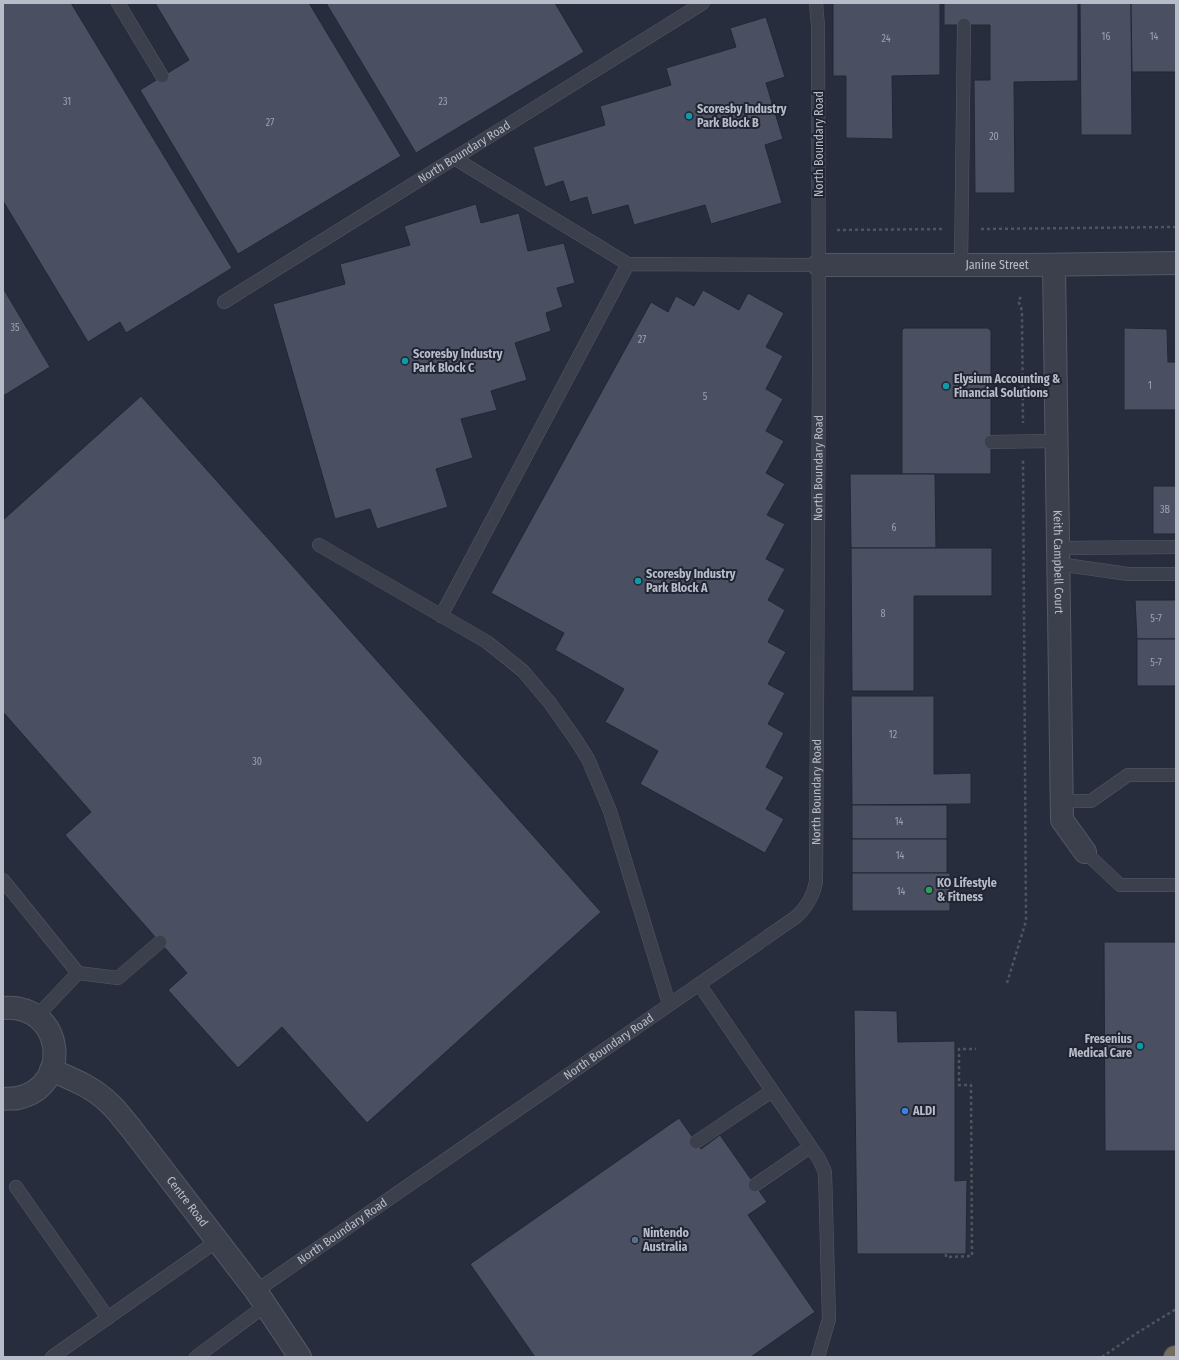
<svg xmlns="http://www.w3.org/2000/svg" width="1179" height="1360" font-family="'Fira Sans Condensed',sans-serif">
<rect width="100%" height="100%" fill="#282d3d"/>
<g fill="#4a5061" stroke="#232735">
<path d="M3 3H71L232 268 126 333 120 322 88 342 3 201Z"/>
<path d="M155 3H309L401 156 238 254 140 90 189 60Z"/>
<path d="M326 3H555L584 52 416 153Z"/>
<path d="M833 3H940V75L892 76 893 139 846 138V76H833Z"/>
<path d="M944 3H1078V81L1014 82 1015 193H975L974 80H990V25H944Z"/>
<path d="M1080 3H1131L1132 135H1081Z"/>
<path d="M1131 3H1176V72H1132Z"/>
<path d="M766 17 785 77 766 83 783 139 765 145 782 203 711 224 705 205 634 225 628 205 592 215 587 197 570 202 563 181 545 187 533 147 605 125 600 106 671 85 666 68 736 47 730 28Z"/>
<path d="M476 204 481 223 519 213 528 251 564 243 575 283 557 288 563 307 546 313 551 331 515 343 527 380 491 391 497 410 461 419 473 458 436 469 448 507 377 529 370 509 335 519 273 304 345 284 340 264 410 245 404 226Z"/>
<path d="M3 288 50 367 3 396Z"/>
<path d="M703 290 739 310 748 293 784 313 766 347 783 356 766 389 783 399 766 431 784 441 766 473 785 484 767 515 785 524 766 559 785 569 768 600 785 610 768 642 786 652 768 684 785 693 768 724 784 733 766 767 784 777 766 809 784 819 765 853 640 784 658 751 605 722 624 689 555 650 564 633 491 593 651 302 668 312 676 296 694 306Z"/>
<path d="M904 328H988L991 331V474H902V330Z"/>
<path d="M1124 328 1167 329 1168 362H1176V410H1124Z"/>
<path d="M141 396 601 912 367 1123 282 1027 238 1068 168 990 187 973 65 835 91 812 3 712V520Z"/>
<path d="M850 474H935L936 548H851Z"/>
<rect x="1153" y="486" width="23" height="48"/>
<path d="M851 548H992V596H914V691H852Z"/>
<path d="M1135 600H1176V639H1137Z"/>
<rect x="1137" y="639" width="39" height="47"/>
<path d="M851 696H934V774L971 773V804L852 805Z"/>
<rect x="852" y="805" width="95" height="34"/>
<rect x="852" y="839" width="95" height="34"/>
<rect x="852" y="873" width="98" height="38"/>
<path d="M1104 942H1176V1151H1105Z"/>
<path d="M854 1010 897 1011 898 1042 955 1041V1181L967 1180 966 1254H857Z"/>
<path d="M679 1118 701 1149 720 1135 755 1185 767 1202 748 1215 815 1312 751 1357H535L470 1264Z"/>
</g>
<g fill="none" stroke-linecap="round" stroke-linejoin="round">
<defs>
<g id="lane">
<path d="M118 3 162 76"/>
<path d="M454 158 628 264"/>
<path d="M961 265 964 25"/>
<path id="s1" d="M224 302 703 3"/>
<path d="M991 442 1057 441"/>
<path d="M319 545 487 642 523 671 550 703 576 740 588 759 610 811 669 1004"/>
<path d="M1058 548 1176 547"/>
<path d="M1058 564 1128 574H1176"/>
<path d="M441 616 628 264 819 265"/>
<path d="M1061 801H1091L1128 775H1176"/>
<path d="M1085 852 1120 885H1176"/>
<path d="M3 880 78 973 118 978 160 942"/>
<path d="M699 984 819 1159 825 1172 829 1319 818 1357"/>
<path d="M37 1016 78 973"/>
<path d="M696 1142 772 1091"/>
<path d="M755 1185 810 1147"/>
<path d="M16 1187 108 1318"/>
<path id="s2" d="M256 1291 796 917C807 907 813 897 816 882L819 365 818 26 816 3"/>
<path d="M52 1357 217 1241"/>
<path d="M196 1357 266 1305"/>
</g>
<g id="street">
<path id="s3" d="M819 265H1028L1176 263"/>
<path id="s4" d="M1054 265 1062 820 1085 852"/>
<path d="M3 1008C64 1003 73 1086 18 1098 14 1099 8 1098 3 1099"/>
<path id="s5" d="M51 1070C72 1079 93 1087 109 1103 117 1110 123 1119 130 1127L256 1291 300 1357"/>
</g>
<path id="highway" d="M1175 1357H1176"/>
</defs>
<use href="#lane" stroke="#545865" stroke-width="14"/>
<use href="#street" stroke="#545865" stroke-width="24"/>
<use href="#highway" stroke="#444855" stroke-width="24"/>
<g stroke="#4a575d" stroke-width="2.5" stroke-dasharray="3 3" stroke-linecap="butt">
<path d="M981 229 1176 227"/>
<path d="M837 230 944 229"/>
<path d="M1021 297 1018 301 1021 307 1022 314 1023 423"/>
<path d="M1007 983 1026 921 1023 460"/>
<path d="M946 1254V1257L972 1256 971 1085H959V1049H976"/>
<path d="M1102 1357 1137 1333 1176 1309"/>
</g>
<use href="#lane" stroke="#3c404d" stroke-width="13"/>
<use href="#street" stroke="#3c404d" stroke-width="22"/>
<use href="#highway" stroke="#726d5a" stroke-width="22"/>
</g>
<g fill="#0f9aa8" stroke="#212533" stroke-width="1.5">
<circle cx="689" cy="116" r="4"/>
<circle cx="405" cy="361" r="4"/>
<circle cx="946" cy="386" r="4"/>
<circle cx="638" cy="581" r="4"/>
<circle cx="1140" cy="1046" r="4"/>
</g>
<circle fill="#2e9e5b" stroke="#212533" stroke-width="1.5" cx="929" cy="890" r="4"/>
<circle fill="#3f7fe0" stroke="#212533" stroke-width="1.5" cx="905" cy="1111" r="4"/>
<circle fill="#5c6f8a" stroke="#212533" stroke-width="1.5" cx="635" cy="1240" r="4"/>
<g text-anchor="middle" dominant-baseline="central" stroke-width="4" stroke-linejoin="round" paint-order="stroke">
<g font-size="10" fill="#9ca0ae">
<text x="1106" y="37">16</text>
<text x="1154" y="37">14</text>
<text x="886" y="39">24</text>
<text x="67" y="102">31</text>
<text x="443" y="102">23</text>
<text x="270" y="123">27</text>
<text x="994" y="137">20</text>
<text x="15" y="328">35</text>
<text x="642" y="340">27</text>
<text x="1150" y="386">1</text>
<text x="705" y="397">5</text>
<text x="1165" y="510">3B</text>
<text x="894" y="528">6</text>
<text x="883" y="614">8</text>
<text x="1156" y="619">5-7</text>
<text x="1156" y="663">5-7</text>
<text x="893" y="735">12</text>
<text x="257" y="762">30</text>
<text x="899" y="822">14</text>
<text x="900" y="856">14</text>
<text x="901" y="892">14</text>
</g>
<g font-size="12" font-weight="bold" fill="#b8bbc8" stroke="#212533" text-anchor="start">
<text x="697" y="109">Scoresby Industry<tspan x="697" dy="14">Park Block B</tspan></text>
<text x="413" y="354">Scoresby Industry<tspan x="413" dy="14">Park Block C</tspan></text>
<text x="954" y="379">Elysium Accounting &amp;<tspan x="954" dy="14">Financial Solutions</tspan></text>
<text x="646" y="574">Scoresby Industry<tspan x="646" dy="14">Park Block A</tspan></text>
<text x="937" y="883">KO Lifestyle<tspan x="937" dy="14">&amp; Fitness</tspan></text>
<text x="1132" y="1039" text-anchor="end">Fresenius<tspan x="1132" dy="14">Medical Care</tspan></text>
<text x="913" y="1111">ALDI</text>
<text x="643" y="1233">Nintendo<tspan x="643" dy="14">Australia</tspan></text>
</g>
<g font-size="12" fill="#b8bbc8" stroke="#212533">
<text transform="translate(819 144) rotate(-90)">North Boundary Road</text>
<text stroke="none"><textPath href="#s1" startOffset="283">North Boundary Road</textPath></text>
<text stroke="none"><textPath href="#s3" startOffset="178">Janine Street</textPath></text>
<text stroke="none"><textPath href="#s2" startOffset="1112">North Boundary Road</textPath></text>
<text stroke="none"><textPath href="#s4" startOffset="297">Keith Campbell Court</textPath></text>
<text stroke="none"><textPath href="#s2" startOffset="788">North Boundary Road</textPath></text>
<text stroke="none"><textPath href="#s2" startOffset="429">North Boundary Road</textPath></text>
<text stroke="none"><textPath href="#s5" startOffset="193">Centre Road</textPath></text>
<text stroke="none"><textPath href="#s2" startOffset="105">North Boundary Road</textPath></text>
</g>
</g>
<rect width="1179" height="1360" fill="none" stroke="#b8bbc8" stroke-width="8"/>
</svg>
